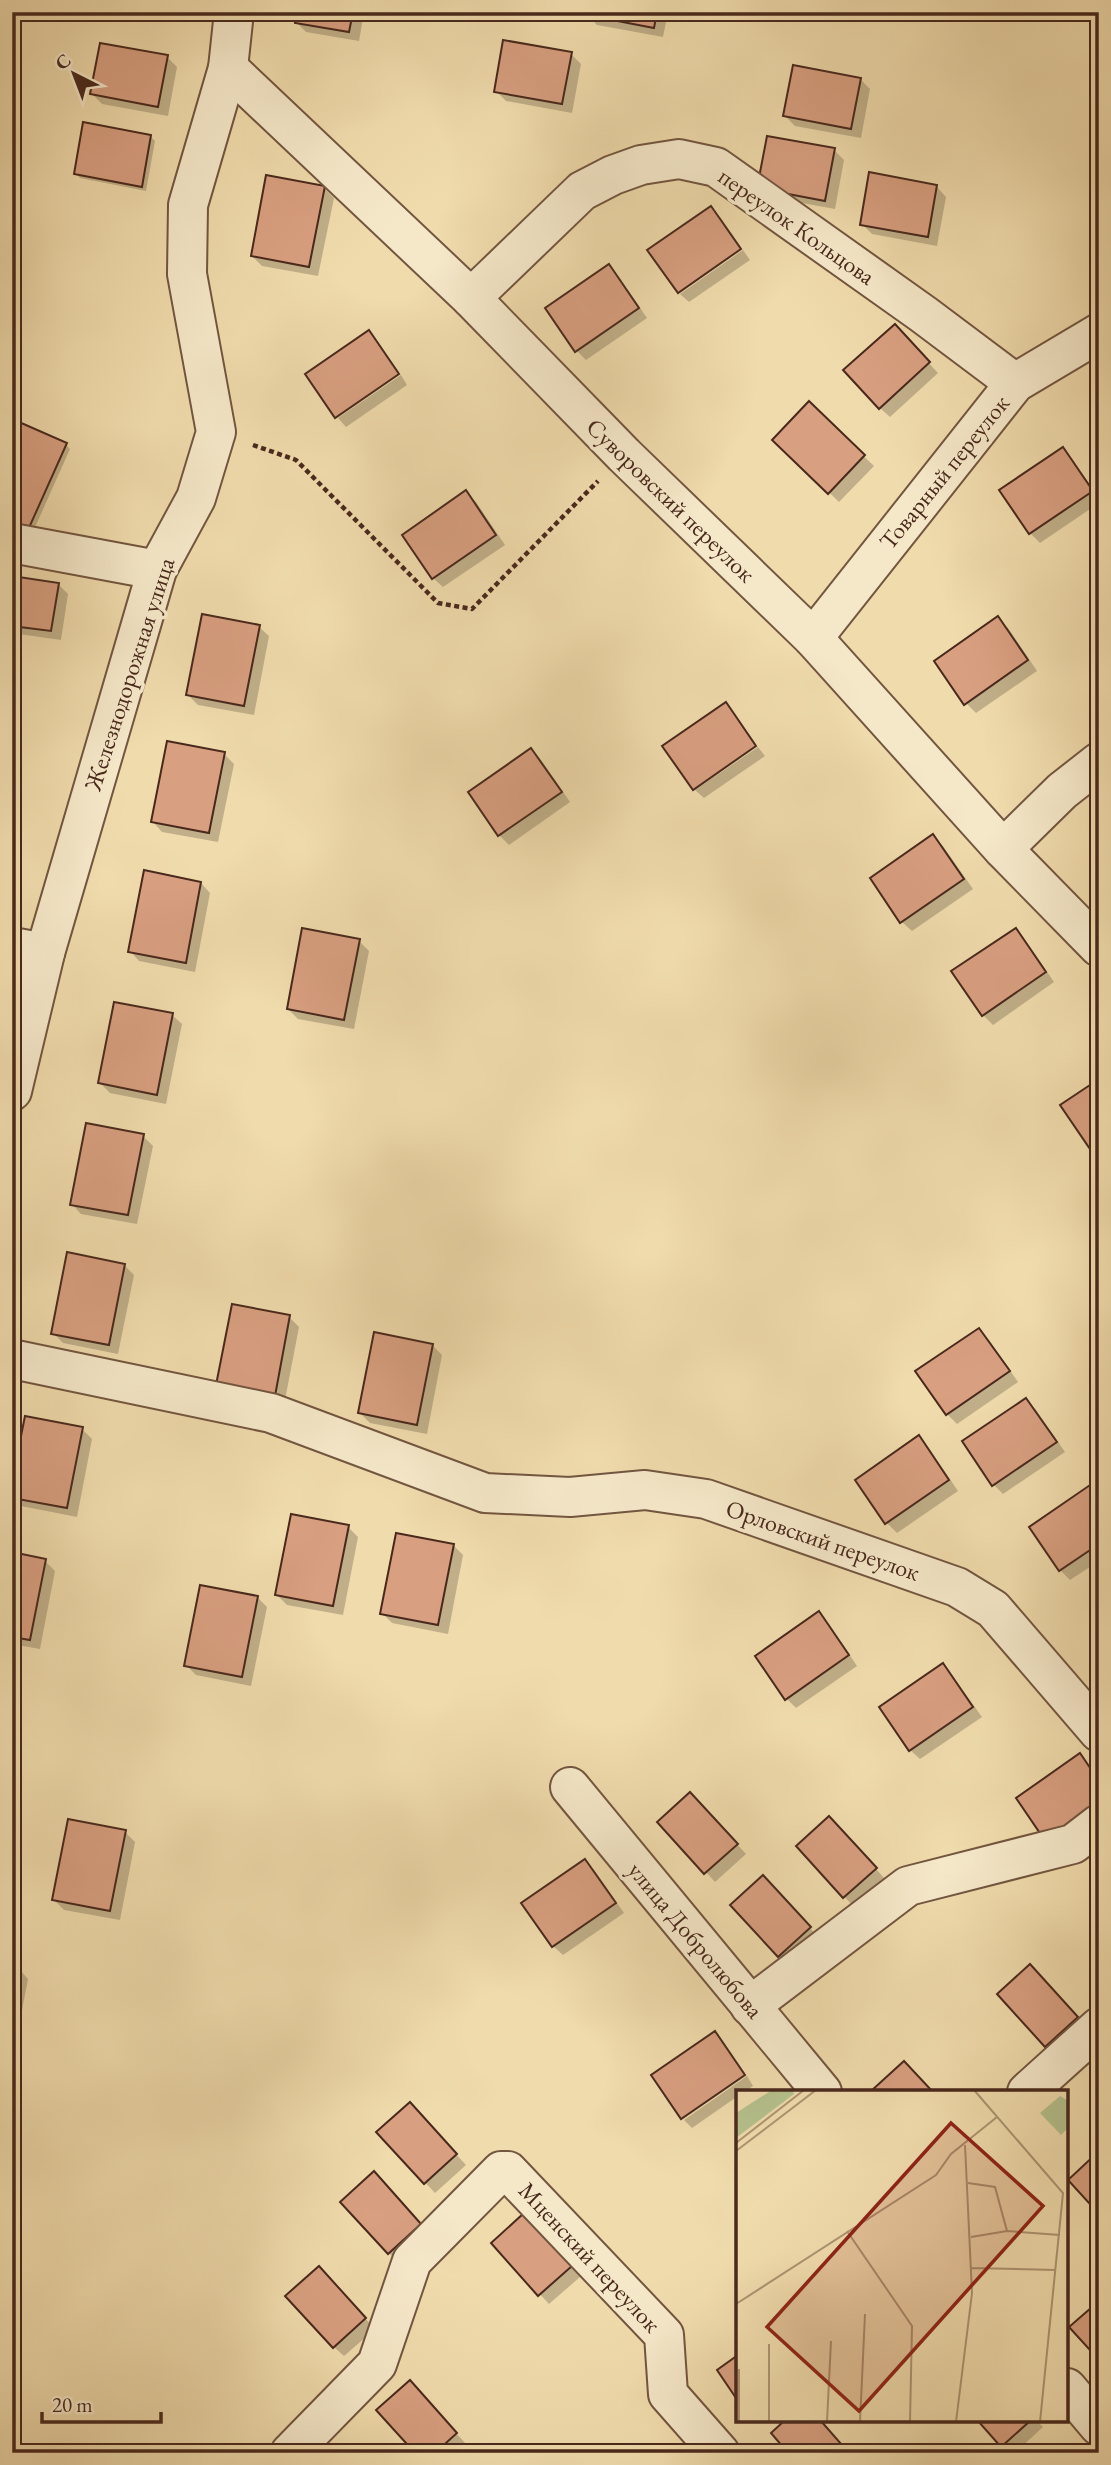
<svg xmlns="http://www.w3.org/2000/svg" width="1111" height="2465" font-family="'EB Garamond',serif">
<rect width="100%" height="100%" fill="#f0dbac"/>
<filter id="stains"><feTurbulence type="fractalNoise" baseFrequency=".00286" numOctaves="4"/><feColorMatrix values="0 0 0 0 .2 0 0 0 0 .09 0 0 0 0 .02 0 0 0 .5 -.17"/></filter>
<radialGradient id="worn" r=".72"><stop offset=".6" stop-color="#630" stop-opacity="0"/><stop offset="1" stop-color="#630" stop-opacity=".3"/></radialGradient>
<g fill="#0003">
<path d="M298 12H364L359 41 306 32 296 22Z"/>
<path d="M588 12H668L663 37 597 25 587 15Z"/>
<path d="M876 12H931L929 22Z"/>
<path d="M571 54 581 64 572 113 506 101 496 91Z"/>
<path d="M167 57 177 67 168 116 102 104 92 94Z"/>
<path d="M860 79 870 89 861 138 795 126 785 116Z"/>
<path d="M150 136 155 141 146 191 80 178 76 174Z"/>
<path d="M834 150 844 160 835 209 769 197Z"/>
<path d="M937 187 946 197 937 246 872 234 862 224Z"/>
<path d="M324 188 334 198 318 276 262 266 252 256Z"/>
<path d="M711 208 721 218 741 247 678 291Z"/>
<path d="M743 250 750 260 689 302 680 294Z"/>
<path d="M608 266 618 276 647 318 586 360 577 351Z"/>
<path d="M368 333 378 342 399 372 336 416Z"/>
<path d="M904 336 938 373 890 417 880 408Z"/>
<path d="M401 375 407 385 346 427 338 418Z"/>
<path d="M809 404 874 466 839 502 775 440Z"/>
<path d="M12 441 66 445 70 449 32 534 12 525Z"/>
<path d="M1062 449 1072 459 1099 498V503L1040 543 1030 533 1001 491Z"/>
<path d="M466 493 476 502 505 545 443 587 433 578Z"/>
<path d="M12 578 58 584 68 594 61 640 12 633Z"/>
<path d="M998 619 1008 628 1037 671 976 713 966 703Z"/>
<path d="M259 627 269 636 254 715 198 705 188 695Z"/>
<path d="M726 704 735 714 756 744 693 788Z"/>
<path d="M758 747 765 756 704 798 695 790Z"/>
<path d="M531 750 541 760 570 802 509 845 499 835Z"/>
<path d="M224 754 234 764 218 842 162 832 153 822Z"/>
<path d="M933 837 943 846 973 889 912 931 902 922Z"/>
<path d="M201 883 210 893 195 972 139 961 130 951Z"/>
<path d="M1016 930 1025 940 1054 982 993 1025 983 1015Z"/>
<path d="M359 941 369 951 354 1029 298 1019 288 1009Z"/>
<path d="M172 1015 182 1024 166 1104 110 1093 100 1083Z"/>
<path d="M1099 1081V1156L1062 1106Z"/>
<path d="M143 1136 153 1146 137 1224 81 1214 72 1204Z"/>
<path d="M124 1265 134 1275 118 1354 63 1343 53 1333Z"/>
<path d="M289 1317 299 1327 284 1405 228 1395Z"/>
<path d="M979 1330 989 1340 1018 1382 957 1424 947 1414 918 1371Z"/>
<path d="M432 1345 442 1355 427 1434 370 1423 360 1413Z"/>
<path d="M1026 1400 1036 1410 1065 1452 1003 1494 993 1484Z"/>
<path d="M82 1429 92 1439 77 1517 21 1506 12 1498Z"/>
<path d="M919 1438 928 1447 958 1491 897 1533 887 1523 857 1480Z"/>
<path d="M1099 1491V1561L1070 1580 1060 1570 1031 1528Z"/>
<path d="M348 1527 358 1537 343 1615 287 1605 277 1595Z"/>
<path d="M453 1545 463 1555 448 1634 392 1623 382 1613Z"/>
<path d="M12 1554 45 1561 55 1571 40 1649 12 1644Z"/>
<path d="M257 1597 267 1607 251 1686 196 1675 186 1665Z"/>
<path d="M818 1614 828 1623 857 1666 796 1708 786 1698Z"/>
<path d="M942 1665 952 1675 982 1717 920 1759 910 1750Z"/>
<path d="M12 1676 17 1680 12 1702Z"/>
<path d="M700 1804 746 1854 715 1882 706 1872Z"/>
<path d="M839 1828 885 1879 854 1907 798 1846Z"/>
<path d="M125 1832 135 1842 120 1920 64 1910 54 1900Z"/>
<path d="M585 1861 595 1871 624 1913 563 1955 553 1946Z"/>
<path d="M773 1887 819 1938 789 1966 732 1905Z"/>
<path d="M12 1968 19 1969 28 1979 13 2057Z"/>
<path d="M1040 1976 1086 2027 1056 2055 1046 2046Z"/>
<path d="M747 2076 753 2086 744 2092H738V2096L692 2128 684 2120Z"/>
<path d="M419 2114 466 2165 435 2193 378 2132Z"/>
<path d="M383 2183 430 2235 399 2263 389 2253Z"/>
<path d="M534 2226 580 2277 549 2304 493 2244Z"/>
<path d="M328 2278 375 2329 344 2356 334 2347Z"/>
<path d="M419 2393 466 2444 456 2453H417Z"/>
<path d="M980 2421H1037L1043 2427 1015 2453H1009Z"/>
</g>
<g fill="#d89f80" stroke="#49291c" stroke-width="2">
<path d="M296 12H353L349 32 295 23Z"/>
<path d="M586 12H657L654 28 586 15Z"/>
<path d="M503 40 572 52 562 104 494 92Z"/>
<path d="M100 43 168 55 158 107 90 94Z"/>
<path d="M793 65 861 78 851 129 783 116Z"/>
<path d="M83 122 151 135 142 187 74 174Z"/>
<path d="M767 136 835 148 825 201 757 188Z"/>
<path d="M869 172 937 185 928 237 860 225Z"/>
<path d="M266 175 325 186 309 267 251 256Z"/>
<path d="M711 206 741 249 678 293 647 250Z"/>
<path d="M609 264 639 308 575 352 545 308Z"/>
<path d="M895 324 930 362 879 409 843 370Z"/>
<path d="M369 330 399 374 335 418 305 374Z"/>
<path d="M809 401 865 455 828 494 772 440Z"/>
<path d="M19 422 67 443 28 530 12 524V436Z"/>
<path d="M1063 447 1093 491 1029 534 999 490Z"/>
<path d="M466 490 496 535 432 579 402 535Z"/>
<path d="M12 576 59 583 51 631 12 626Z"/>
<path d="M202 614 260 625 244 706 186 695Z"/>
<path d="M998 616 1028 660 964 705 934 661Z"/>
<path d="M726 702 756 746 693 790 662 746Z"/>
<path d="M167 741 225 752 209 833 151 822Z"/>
<path d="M531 748 562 792 498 836 468 792Z"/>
<path d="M933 834 964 879 900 923 870 878Z"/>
<path d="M144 870 201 882 186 963 128 952Z"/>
<path d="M302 928 360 939 344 1020 287 1009Z"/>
<path d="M1016 928 1046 972 982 1016 951 971Z"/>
<path d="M114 1002 173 1013 157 1095 98 1083Z"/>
<path d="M1099 1079V1143L1090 1149 1060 1105Z"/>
<path d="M86 1123 144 1134 128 1215 70 1205Z"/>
<path d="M67 1252 125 1264 109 1345 51 1334Z"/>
<path d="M232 1304 290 1315 275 1396 216 1385Z"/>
<path d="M979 1328 1010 1371 946 1415 915 1371Z"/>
<path d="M374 1332 433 1344 417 1425 358 1413Z"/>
<path d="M1026 1398 1057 1442 992 1486 962 1441Z"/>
<path d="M25 1416 83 1427 67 1508 12 1498V1481Z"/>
<path d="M919 1435 949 1480 885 1524 855 1480Z"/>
<path d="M1093 1483 1099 1491V1544L1059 1571 1029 1527Z"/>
<path d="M291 1514 349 1525 333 1606 275 1595Z"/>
<path d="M396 1533 454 1544 438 1625 380 1614Z"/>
<path d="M12 1552 46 1559 30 1640 12 1637Z"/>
<path d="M200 1585 258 1596 242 1677 184 1666Z"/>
<path d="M819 1611 849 1655 785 1700 755 1656Z"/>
<path d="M943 1663 973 1707 909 1751 879 1707Z"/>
<path d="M1080 1753 1099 1781V1805L1046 1842 1016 1798Z"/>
<path d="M690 1792 738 1844 704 1874 657 1822Z"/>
<path d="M829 1816 877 1868 843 1898 796 1846Z"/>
<path d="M68 1819 126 1830 110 1911 52 1900Z"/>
<path d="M585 1859 616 1903 552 1947 521 1903Z"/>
<path d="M763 1875 811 1927 778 1957 730 1905Z"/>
<path d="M1030 1964 1078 2017 1045 2047 997 1994Z"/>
<path d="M12 1966 19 1967 12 2004Z"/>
<path d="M715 2031 745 2075 681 2119 651 2075Z"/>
<path d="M904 2061 933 2092H872L871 2091Z"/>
<path d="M410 2102 457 2154 424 2184 376 2132Z"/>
<path d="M1099 2151V2214L1068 2180Z"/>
<path d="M374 2171 421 2224 388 2254 340 2202Z"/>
<path d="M524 2213 572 2266 538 2296 491 2243Z"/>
<path d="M319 2266 366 2318 333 2348 285 2296Z"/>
<path d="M1099 2301V2360L1069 2327Z"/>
<path d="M738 2355V2401L717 2370Z"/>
<path d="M410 2380 457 2433 435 2453H415L376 2410Z"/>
<path d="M784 2421H821L849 2453H788L771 2433Z"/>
<path d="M978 2421H1030L1001 2447Z"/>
</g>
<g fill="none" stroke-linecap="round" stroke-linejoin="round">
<defs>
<g id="minor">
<path d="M228 68 471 298 624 455 813 638 1003 849 1099 947"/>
<path d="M471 298 582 191 613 175 641 165 679 159 716 167 923 314 1015 383"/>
<path d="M12 543 157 570"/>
<path d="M813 638 1015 383 1099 333"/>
<path d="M1003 849 1062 791 1099 762"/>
<path d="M12 947 45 953"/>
<path d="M12 1091 45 953 157 570 196 498 216 432 187 274 188 205 228 68 234 12"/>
<path d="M12 1359 271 1413 485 1493 570 1497 645 1490 706 1499 957 1587 993 1609 1099 1732"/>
<path d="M570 1787 822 2092"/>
<path d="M750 2006 908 1886 1073 1844 1099 1824"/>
<path d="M1027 2092 1099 2027"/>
<path d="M1067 2388 1099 2426"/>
<path d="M290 2453 377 2364 412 2261 501 2171H508L664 2335 668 2394 720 2453"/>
</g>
</defs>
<use href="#minor" stroke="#735640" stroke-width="42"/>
<path stroke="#49291c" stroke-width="4.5" stroke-dasharray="5 3.5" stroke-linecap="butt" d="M253 445 296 460 438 603 472 609 598 481"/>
<use href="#minor" stroke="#f5e8c9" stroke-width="38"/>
</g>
<g text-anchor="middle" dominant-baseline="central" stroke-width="7" stroke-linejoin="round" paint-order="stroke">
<g font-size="24" fill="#49291c" stroke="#f5e8c9">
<text transform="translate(797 226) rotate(35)">переулок Кольцова</text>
<text transform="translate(944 472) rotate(-51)">Товарный переулок</text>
<text transform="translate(671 500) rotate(44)">Суворовский переулок</text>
<text transform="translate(129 674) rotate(-72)">Железнодорожная улица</text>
<text transform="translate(823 1540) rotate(19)">Орловский переулок</text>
<text transform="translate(696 1940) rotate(50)">улица Добролюбова</text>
<text transform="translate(590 2257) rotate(47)">Мценский переулок</text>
</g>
</g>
<g transform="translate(736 2090)">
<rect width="332" height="332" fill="#f0dbac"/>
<path d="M36 0H57L58 4 0 48V23ZM324 6 333 11 332 38 325 45 304 23Z" fill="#b5c18d"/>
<path fill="none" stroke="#ad9472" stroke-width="2" d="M238 0 327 103 304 332M0 53 68 0M0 61 80 0M232 93 259 97 271 141M111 141 176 236 174 332M235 147 271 141 324 145M235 178 320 180M0 214 200 85 215 64 261 27M3 279V332M33 332V254M91 332 95 251M124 332 129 224M220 332 236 203 229 55"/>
<path fill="#8f2418" fill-opacity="0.15" stroke="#8f2418" stroke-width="3.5" d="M215 33 307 116 123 321 31 237Z"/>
<rect width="332" height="332" fill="none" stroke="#49291c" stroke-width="3.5"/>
</g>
<rect width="1111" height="2465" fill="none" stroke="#f0dbac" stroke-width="42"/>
<rect x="14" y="14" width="1083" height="2437" fill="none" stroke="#49291c" stroke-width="3.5"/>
<rect x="21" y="21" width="1069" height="2423" fill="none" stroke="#49291c" stroke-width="2"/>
<g transform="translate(74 74) rotate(318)" stroke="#f5e8c9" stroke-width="5" paint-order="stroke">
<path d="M0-5L12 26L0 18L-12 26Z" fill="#49291c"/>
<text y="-10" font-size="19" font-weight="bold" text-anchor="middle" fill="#49291c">С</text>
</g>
<path d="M42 2412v10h119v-10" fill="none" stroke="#49291c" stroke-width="3.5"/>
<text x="52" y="2412" font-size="21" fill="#49291c" stroke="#f5e8c9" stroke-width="5" paint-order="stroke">20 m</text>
<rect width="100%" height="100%" filter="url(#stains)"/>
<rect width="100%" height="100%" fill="url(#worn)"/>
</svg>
